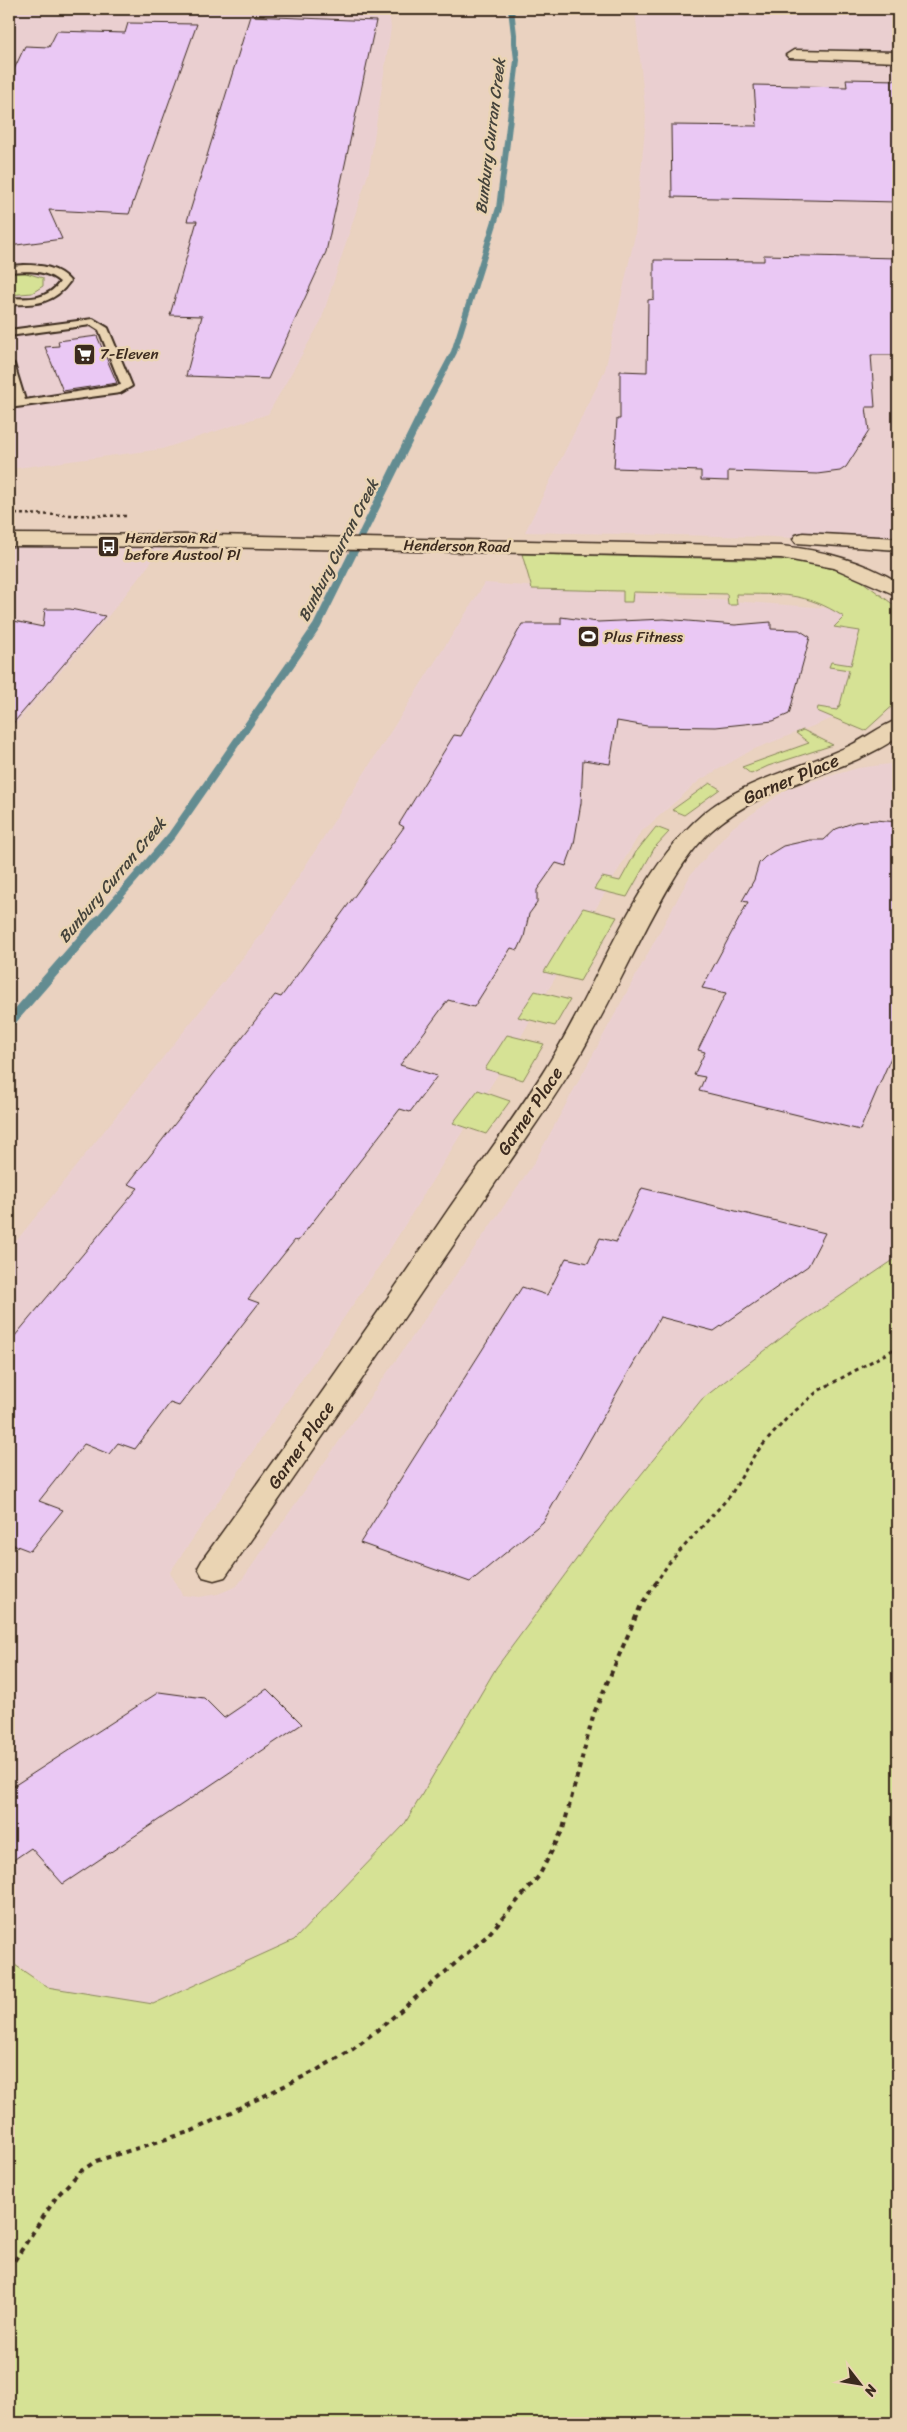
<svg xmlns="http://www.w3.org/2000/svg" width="907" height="2432" font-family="Sriracha,sans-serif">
<rect width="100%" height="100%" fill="#ead2c0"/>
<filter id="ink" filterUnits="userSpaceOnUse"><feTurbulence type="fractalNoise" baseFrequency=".02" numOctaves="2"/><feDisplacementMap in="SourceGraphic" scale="10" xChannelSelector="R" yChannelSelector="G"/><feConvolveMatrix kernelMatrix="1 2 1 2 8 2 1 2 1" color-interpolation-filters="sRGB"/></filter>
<g filter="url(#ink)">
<g fill="#eacfd0">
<path d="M9 9H389L391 28 369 171 321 321 268 414 162 449 9 469Z"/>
<path d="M635 9H898V544L775 537 525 532 605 370 635 235 646 118Z"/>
<path d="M9 540 168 541 110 614 9 732Z"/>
<path d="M485 583 897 613 851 711 752 750 700 780 640 833 516 1045 382 1262 170 1572 182 1595 199 1597 218 1594 237 1586 249 1570 534 1163 691 874 733 827 789 788 858 768 898 763V1257L802 1322 702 1399 615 1507 488 1681 404 1825 294 1940 153 2004 47 1987 9 1959V1250L264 931Z"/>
</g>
<g fill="#d6e295" stroke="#88865a">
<path d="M23 272 43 278V286L32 293 9 295V273Z"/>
<path d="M522 554 790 560 814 563 855 576 898 608V701L865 731 817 711 818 707 837 710 840 705 849 670 829 667 831 662 851 665 860 631 834 627 844 617C804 591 782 595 736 594L737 605H728L727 594 633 592 632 602H623V591L532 589Z"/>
<path d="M803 730 833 745 768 766 751 774 742 767 809 743 796 733Z"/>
<path d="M710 783 720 789 684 815 672 810Z"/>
<path d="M656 827 669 832 655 847 627 897 594 889 602 877 620 881 636 852Z"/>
<path d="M583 908 617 917 580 981 544 972Z"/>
<path d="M535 991 570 1000 555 1026 518 1017Z"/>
<path d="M507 1035 544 1044 523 1080 485 1069Z"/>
<path d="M478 1090 510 1101 486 1134 453 1123Z"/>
<path d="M898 1257V2423H9V1961L47 1987 153 2004 294 1940 404 1825 496 1668 615 1507 702 1399 802 1322Z"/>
</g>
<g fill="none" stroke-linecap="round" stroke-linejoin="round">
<path stroke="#648c91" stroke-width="6" d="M426 405 454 352 499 208 517 60 511 9"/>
<path stroke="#648c91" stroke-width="8" d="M97 922 172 835 317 626 427 403"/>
<path stroke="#648c91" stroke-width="10" d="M9 1023 98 921"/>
</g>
<g fill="#eac8f4" stroke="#3b2a1e">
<path d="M250 16 376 21 326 252 268 379 186 376 202 316 170 315 197 221H187Z"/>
<path d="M128 23 197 24 129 214 49 210 62 239 9 246V80L25 46 49 47 57 31 125 33Z"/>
<path d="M846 79 898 80V202L672 197 671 125 757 126 754 85 847 87Z"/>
<path d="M764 255 898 258V355H871L875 407H866L869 431 846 467 840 471 817 474 728 471V481L701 480V471L614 468 617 419H620V371L647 372 648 300 654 299V260L764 261Z"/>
<path d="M97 336 117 383 63 391 45 347 59 346 58 341Z"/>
<path d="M45 609H70L105 616 9 728V620L43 627Z"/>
<path d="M561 617 598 622 664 619 735 625 771 622V629L799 630 810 637 789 714 773 721 716 727 647 726 617 721 610 764 583 760 581 803 574 844 566 866 556 863 537 890V903L529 914 524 937 518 950 511 948 474 1007 448 1000 400 1065 437 1076 410 1112 400 1109 298 1241 295 1240 248 1299 259 1303 179 1406 170 1403 135 1449 118 1443 109 1454 84 1444 39 1501 63 1510 30 1551 9 1543V1343L138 1188 128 1184 275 995 281 997 348 905 404 827 399 824 454 735 461 736 522 624H561Z"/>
<path d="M875 820 898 822V1041L860 1130 699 1091 705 1077 694 1075 705 1052 698 1050 726 993 702 988 748 902 742 901 754 880 759 863 765 857 783 846 810 840H824L836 829 855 822Z"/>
<path d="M642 1188 825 1233 808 1266 714 1331 660 1317 543 1522 470 1582 360 1543 522 1287 547 1295 566 1258 588 1263 600 1238 616 1242Z"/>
<path d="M267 1689 302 1724 63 1884 31 1848 9 1863V1789L159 1692 204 1698 224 1718Z"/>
</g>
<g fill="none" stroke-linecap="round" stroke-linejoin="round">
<defs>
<g id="lane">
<path d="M24 265C41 265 58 267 70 281 54 304 35 305 9 304V298C29 299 47 300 60 282 45 269 27 271 9 272V266Z"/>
<path d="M93 319 108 328 132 386 120 393 9 408V402L15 401 9 380V361L14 364 25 400 121 385 99 330 91 325 9 336V330Z"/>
</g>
<g id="street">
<path d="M794 50 898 52V62L789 58 786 55Z"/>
<path d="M898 720V737C840 777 765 782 711 831 683 857 665 894 647 927 625 970 604 1013 580 1055 548 1110 508 1162 473 1216 391 1337 309 1457 225 1577L214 1580 203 1577 198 1568 203 1559C286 1444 368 1328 448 1210 484 1158 523 1107 555 1053 598 981 634 880 694 822 736 781 797 770 849 746 865 739 881 725 898 720Z"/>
</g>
<g id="secondary">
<path d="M803 533 898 538V550L796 543 793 539 796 535Z"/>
<path d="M9 534 212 535 781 546C822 550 862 561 898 582V596L834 568 781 558 212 547 9 546Z"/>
</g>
</defs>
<use href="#lane" stroke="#3b2a1e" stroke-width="4"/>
<use href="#street" stroke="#3b2a1e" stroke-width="3"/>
<use href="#secondary" stroke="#3b2a1e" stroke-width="3"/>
<path stroke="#3b2a1e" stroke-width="2.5" stroke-dasharray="3 3" stroke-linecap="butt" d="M9 514 126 516"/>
<path stroke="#3b2a1e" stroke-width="3" stroke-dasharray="4 4" stroke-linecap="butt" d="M655 1584 669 1563 730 1496 755 1454 787 1418 818 1391 898 1347"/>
<path stroke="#3b2a1e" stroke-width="4" stroke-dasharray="5 5" stroke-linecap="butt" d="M9 2269 57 2196 81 2171 96 2161 192 2131 317 2070 353 2049 385 2024 487 1936 539 1876 563 1829 594 1713 641 1605 656 1583"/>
<use href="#lane" fill="#ead4b3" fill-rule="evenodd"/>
<use href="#street" fill="#ead4b3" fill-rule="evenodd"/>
<use href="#secondary" fill="#ead4b3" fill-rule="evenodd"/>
</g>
</g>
<defs>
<symbol id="supermarket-square" viewBox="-11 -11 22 22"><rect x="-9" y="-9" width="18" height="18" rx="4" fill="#3b2a1e" stroke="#ead4b3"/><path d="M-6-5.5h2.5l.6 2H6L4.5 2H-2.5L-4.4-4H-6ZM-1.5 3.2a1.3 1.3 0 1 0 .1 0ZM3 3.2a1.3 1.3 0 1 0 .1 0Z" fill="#fff"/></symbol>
<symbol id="bus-square" viewBox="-11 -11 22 22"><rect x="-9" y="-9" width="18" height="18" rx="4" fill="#3b2a1e" stroke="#ead4b3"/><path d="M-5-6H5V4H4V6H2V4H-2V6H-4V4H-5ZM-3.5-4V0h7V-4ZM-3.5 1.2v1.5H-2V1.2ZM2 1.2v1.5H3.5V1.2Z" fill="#fff"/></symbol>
<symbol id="stadium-square" viewBox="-11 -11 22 22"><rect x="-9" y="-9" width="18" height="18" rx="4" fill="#3b2a1e" stroke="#ead4b3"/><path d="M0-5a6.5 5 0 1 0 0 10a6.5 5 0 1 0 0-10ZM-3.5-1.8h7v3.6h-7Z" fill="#fff"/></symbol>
</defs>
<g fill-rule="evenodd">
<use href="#supermarket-square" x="72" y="342" width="25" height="25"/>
<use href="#bus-square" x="96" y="534" width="25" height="25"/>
<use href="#stadium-square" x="576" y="624" width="25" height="25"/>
</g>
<g text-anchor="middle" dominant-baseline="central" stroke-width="5" stroke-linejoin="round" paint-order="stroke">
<g font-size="15" fill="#3b2a1e" stroke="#ead4b3" text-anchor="start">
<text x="100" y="354">7-Eleven</text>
<text x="125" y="538">Henderson Rd<tspan x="125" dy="17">before Austool Pl</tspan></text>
<text x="604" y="637">Plus Fitness</text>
</g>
<g font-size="15" fill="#3b2a1e" stroke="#ead4b3">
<text transform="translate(457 546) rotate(1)">Henderson Road</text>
</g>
<g font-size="16" font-style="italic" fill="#45433b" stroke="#ead4b3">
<text transform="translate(490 136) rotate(-83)">Bunbury Curran Creek</text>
<text transform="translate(338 550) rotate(-63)">Bunbury Curran Creek</text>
<text transform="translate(112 880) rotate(-50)">Bunbury Curran Creek</text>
</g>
<g font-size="18" fill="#3b2a1e" stroke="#ead4b3">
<text transform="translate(791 779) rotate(-23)">Garner Place</text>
<text transform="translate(530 1111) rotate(-56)">Garner Place</text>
<text transform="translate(301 1445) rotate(-55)">Garner Place</text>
</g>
</g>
<rect width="907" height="2432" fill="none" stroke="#ead4b3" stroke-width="30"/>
<rect x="15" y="15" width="877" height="2402" fill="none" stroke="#3b2a1e" stroke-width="2" filter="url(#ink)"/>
<g transform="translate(860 2384) rotate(121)" stroke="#ead4b3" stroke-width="4" paint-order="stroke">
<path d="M0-4L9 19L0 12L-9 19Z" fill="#3b2a1e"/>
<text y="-8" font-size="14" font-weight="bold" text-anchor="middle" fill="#3b2a1e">N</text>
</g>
</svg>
